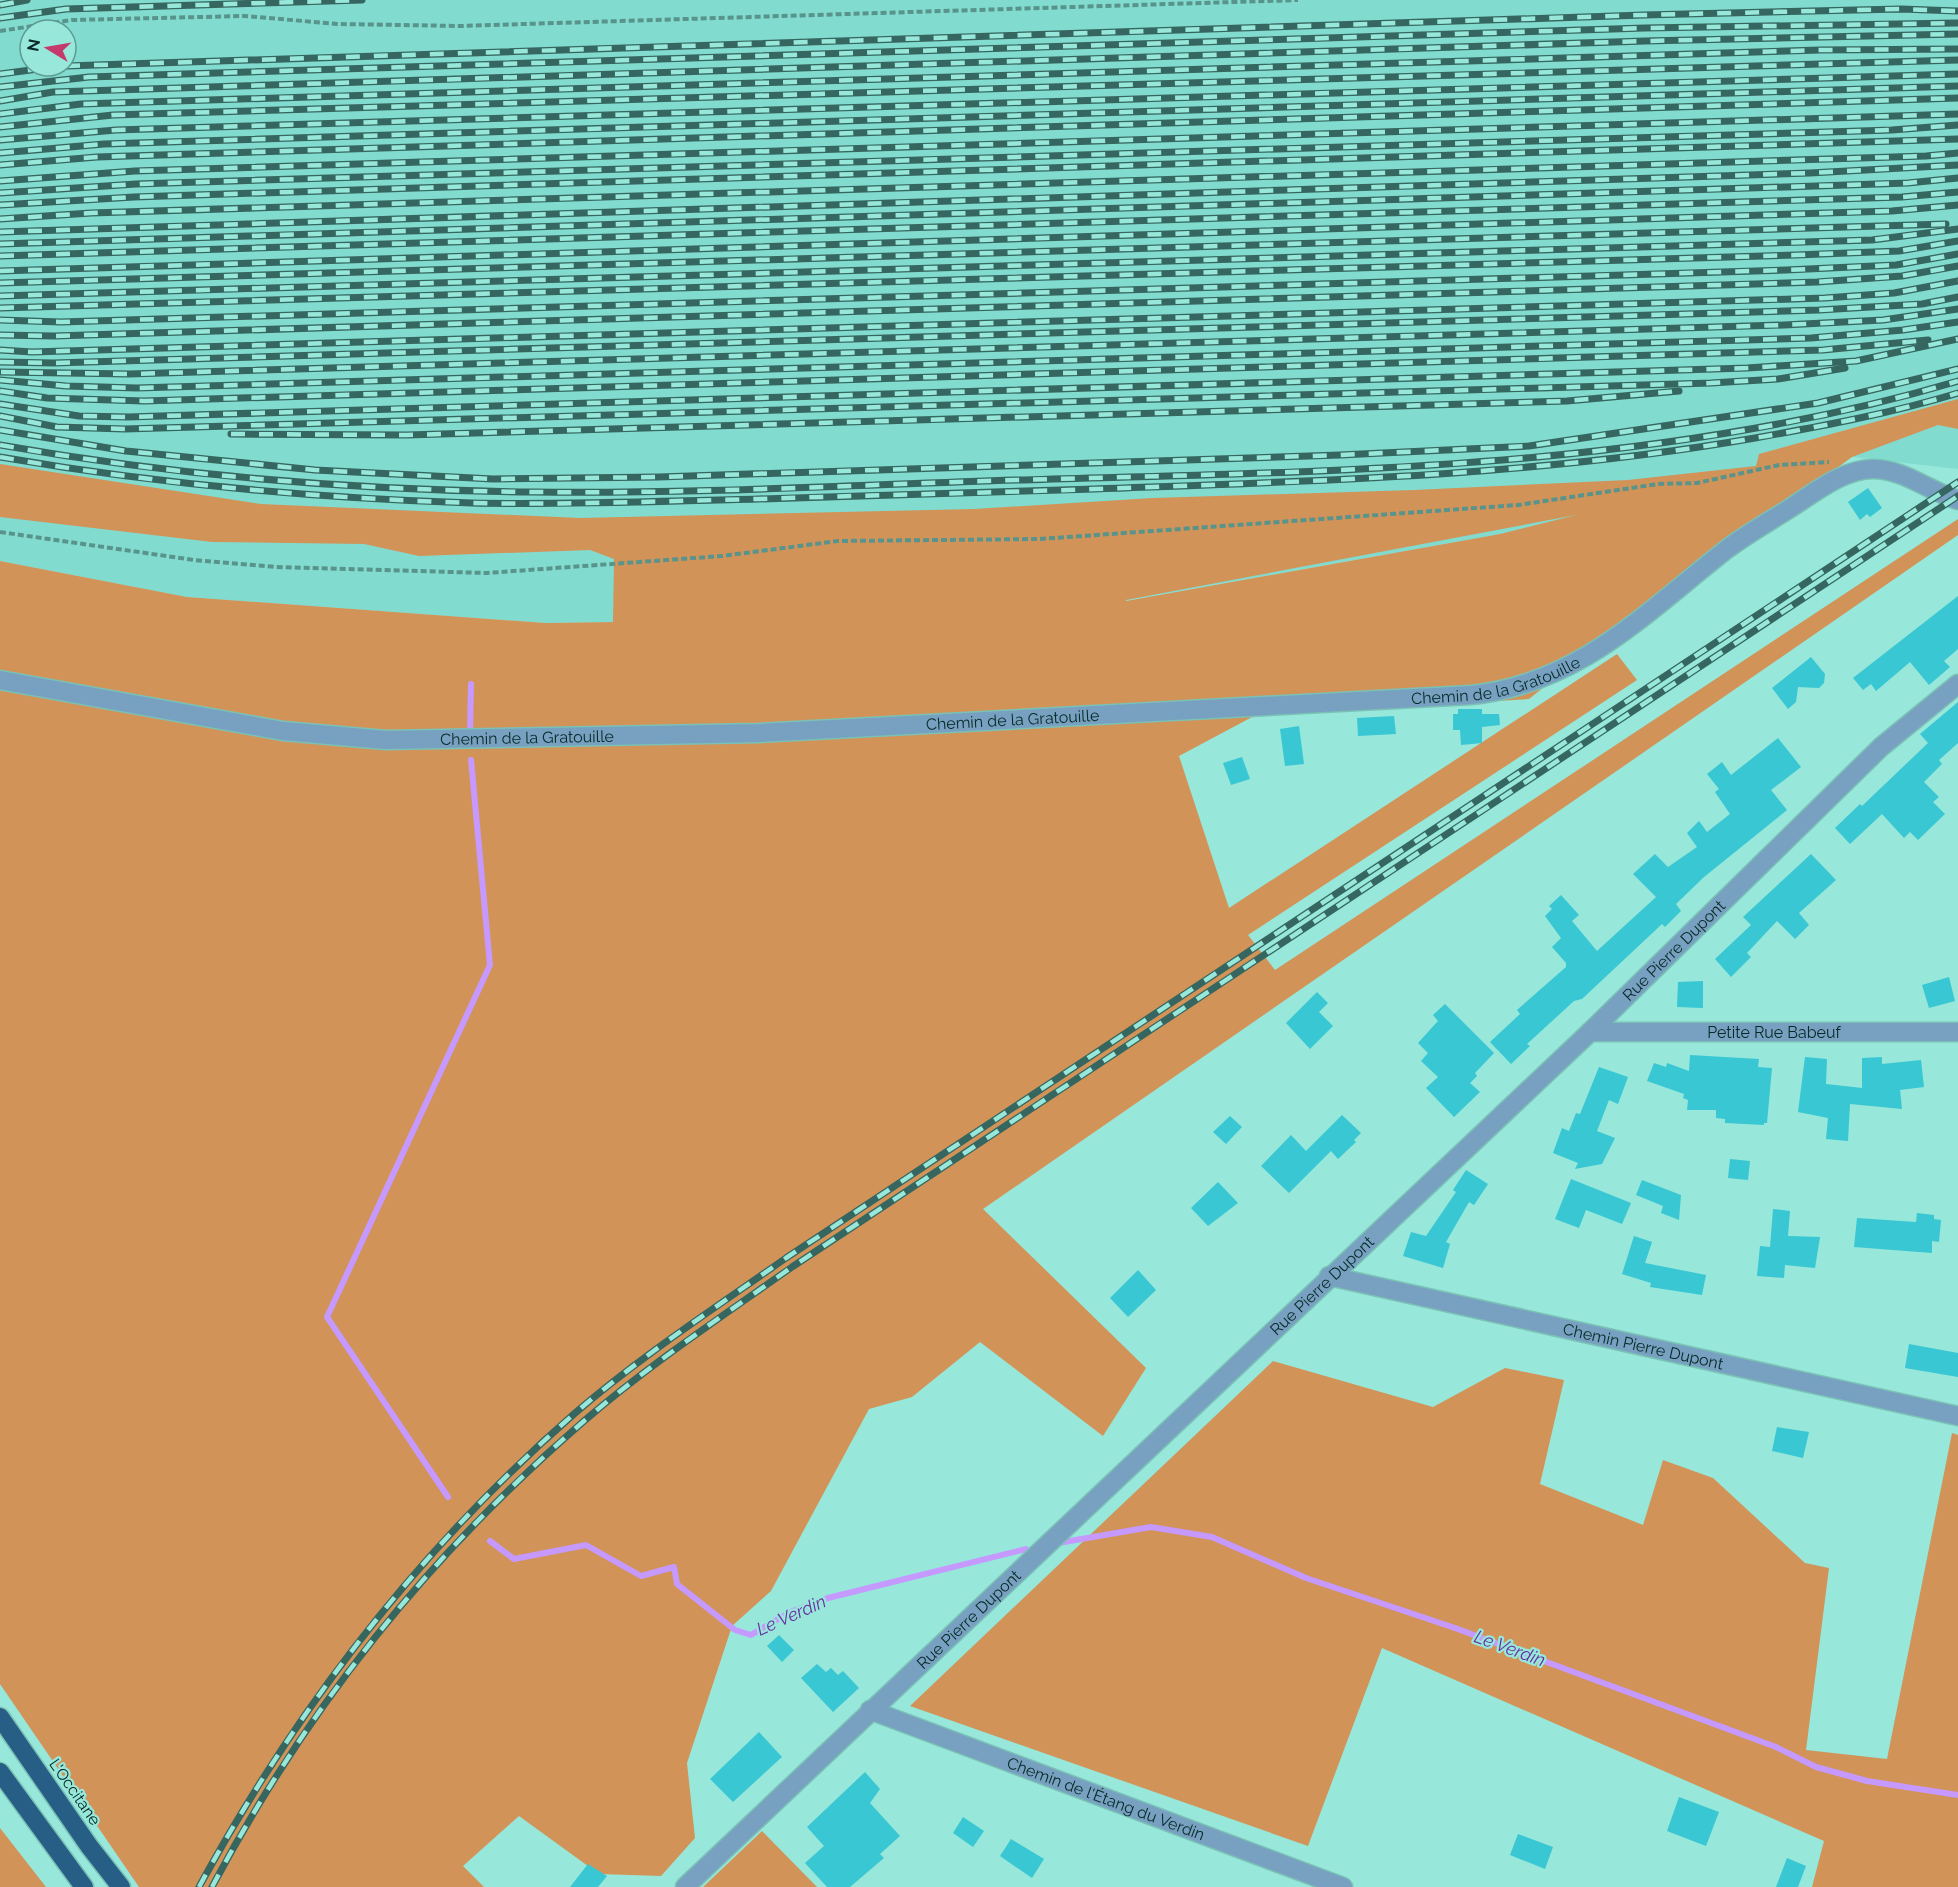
<svg xmlns="http://www.w3.org/2000/svg" width="1958" height="1887" font-family="Raleway,sans-serif">
<rect width="100%" height="100%" fill="#97e7da"/>
<path fill="#82dbcf" fill-rule="evenodd" d="M0 0H1958V469L1852 457 1593 512 1500 534 1045 615 546 623 187 597 0 561ZM30 30H66V66H30Z"/>
<g fill="#d29358" fill-rule="evenodd">
<path d="M1958 399V429L1938 425 1852 457 1619 627 1529 699 1254 716 1179 756 1229 908 1617 654 1637 680 1248 935 1275 970 1958 519V535L983 1209 1146 1368 1103 1436 980 1342 912 1397 869 1409 771 1591 732 1626 687 1763 695 1838 661 1876 599 1874 519 1816 463 1866 484 1887H139L0 1684V561L187 597 546 623 613 622 614 559 590 550 419 556 364 544 212 542 0 517V464L261 504 580 518 974 509 1153 498 1414 490 1628 480 1756 466 1759 454ZM1576 515 1500 534 1126 601V600Z"/>
<path d="M1273 1361 1433 1407 1505 1368 1564 1380 1540 1484 1643 1525 1663 1460 1713 1478 1805 1563 1829 1568 1806 1750 1887 1759 1952 1433 1958 1435V1887H1812L1824 1841 1382 1648 1308 1846 910 1706Z"/>
<path d="M0 1828 46 1887H0Z"/>
<path d="M762 1831 817 1887H703Z"/>
</g>
<g fill="none" stroke-linecap="round" stroke-linejoin="round">
<g stroke="#c599fe" stroke-width="6">
<path d="M470 734 471 684"/>
<path d="M448 1497 327 1317 490 965 471 760"/>
<path d="M490 1541 514 1559 586 1545 641 1576 674 1567 677 1584 735 1630 751 1635 790 1612 828 1598 1026 1549"/>
<path d="M1058 1543 1151 1527 1212 1537 1306 1578 1455 1628 1776 1747 1816 1767 1867 1781 1958 1795"/>
</g>
</g>
<g fill="#38c7d3">
<path d="M1868 488 1882 508 1870 517 1867 514 1860 520 1848 502Z"/>
<path d="M1958 596V649L1944 661 1950 667 1929 685 1910 662 1876 691 1871 684 1863 690 1853 678Z"/>
<path d="M1811 657 1825 674 1824 683 1819 688 1798 687 1796 702 1788 709 1772 688Z"/>
<path d="M1958 702V743L1939 760 1942 764 1924 782 1939 797 1933 802 1945 814 1918 840 1910 832 1904 838 1882 814 1850 844 1835 828 1860 804 1862 806 1928 743 1920 734Z"/>
<path d="M1458 709H1482V714H1499L1500 725 1482 727V743L1461 745 1460 730H1453V714H1458Z"/>
<path d="M1394 716 1396 734 1358 736 1357 718Z"/>
<path d="M1299 726 1304 764 1285 766 1280 729Z"/>
<path d="M1778 738 1801 767 1771 790 1787 810 1704 877 1676 904 1681 911 1665 927 1662 924 1582 999 1574 1001 1527 1044 1530 1046 1511 1064 1490 1042 1520 1014 1517 1010 1566 967V963L1552 947 1561 938 1545 916 1552 909 1549 906 1561 895 1579 915 1572 921 1597 951 1656 897 1633 874 1655 854 1668 867 1697 847 1687 833 1699 821 1707 832 1730 814 1715 792 1719 789 1707 774 1722 762 1731 775Z"/>
<path d="M1242 757 1250 779 1231 785 1223 763Z"/>
<path d="M1811 854 1836 880 1799 913 1809 925 1795 939 1777 921 1747 953 1751 957 1731 977 1715 959 1751 925 1743 917Z"/>
<path d="M1949 977 1955 1001 1929 1008 1922 985Z"/>
<path d="M1703 981V1008L1677 1007 1678 982Z"/>
<path d="M1317 992 1328 1003 1319 1012 1333 1026 1310 1049 1286 1023Z"/>
<path d="M1445 1004 1494 1053 1475 1073 1477 1076 1470 1083 1480 1092 1454 1117 1426 1088 1438 1077 1421 1061 1428 1053 1418 1043 1438 1021 1433 1015Z"/>
<path d="M1690 1055 1759 1059 1758 1067 1772 1068 1767 1123H1764V1125L1725 1123V1119L1716 1118V1110H1687L1688 1100 1683 1098 1684 1094 1647 1081 1654 1063 1666 1067 1667 1063 1689 1071Z"/>
<path d="M1805 1057 1827 1059 1826 1084 1862 1088V1058L1882 1057V1064L1921 1060 1924 1087 1900 1090 1902 1109 1850 1104 1848 1141 1826 1139 1828 1118 1798 1112Z"/>
<path d="M1599 1067 1628 1077 1618 1104 1609 1100 1597 1131 1615 1138 1602 1164 1575 1169 1578 1163 1553 1153 1562 1128 1569 1131 1576 1113 1580 1114Z"/>
<path d="M1342 1115 1361 1133 1354 1140 1356 1142 1338 1159 1331 1151 1289 1193 1261 1166 1291 1135 1306 1151Z"/>
<path d="M1230 1116 1242 1127 1226 1144 1213 1132Z"/>
<path d="M1730 1159 1750 1161 1748 1180 1728 1178Z"/>
<path d="M1466 1170 1488 1184 1474 1205 1469 1202 1446 1242 1450 1244 1443 1268 1403 1256 1411 1232 1426 1236 1456 1192 1453 1190Z"/>
<path d="M1571 1179 1631 1203 1622 1224 1586 1210 1579 1228 1555 1219Z"/>
<path d="M1642 1180 1681 1195 1679 1220 1661 1213 1663 1206 1636 1195Z"/>
<path d="M1218 1182 1238 1203 1208 1226 1191 1208Z"/>
<path d="M1773 1209 1790 1211 1788 1236 1820 1237 1815 1268 1785 1265 1784 1278 1757 1276 1760 1246 1770 1247Z"/>
<path d="M1917 1213 1934 1215V1219L1941 1220 1939 1242 1932 1241V1253L1854 1247 1857 1218 1916 1222Z"/>
<path d="M1634 1236 1652 1242 1645 1263 1706 1275 1702 1295 1650 1287 1651 1283 1622 1274Z"/>
<path d="M1138 1270 1156 1290 1128 1317 1110 1298Z"/>
<path d="M1909 1344 1958 1353V1377L1905 1368Z"/>
<path d="M1777 1427 1809 1432 1803 1458 1772 1451Z"/>
<path d="M779 1635 794 1650 782 1662 767 1646Z"/>
<path d="M817 1664 826 1672 831 1668 838 1675 843 1671 859 1688 833 1712 801 1678Z"/>
<path d="M759 1732 782 1757 733 1802 710 1779Z"/>
<path d="M865 1772 880 1789 870 1803 900 1836 880 1854 884 1858 850 1887H827L805 1863 824 1846 807 1827Z"/>
<path d="M1679 1797 1719 1812 1706 1846 1667 1831Z"/>
<path d="M963 1817 984 1831 973 1847 953 1833Z"/>
<path d="M1518 1834 1553 1847 1545 1869 1510 1855Z"/>
<path d="M1011 1839 1044 1859 1032 1878 1000 1856Z"/>
<path d="M1787 1858 1806 1866 1798 1887H1776Z"/>
<path d="M588 1864 607 1876 598 1887H570Z"/>
</g>
<g fill="none" stroke-linecap="round" stroke-linejoin="round">
<defs>
<g id="street">
<path id="s1" d="M0 680 283 731 386 740 759 733 1471 695C1579 684 1645 613 1727 549 1747 534 1770 521 1792 507 1815 492 1844 469 1873 469 1904 469 1930 492 1958 500"/>
<path id="s2" d="M1590 1032H1958"/>
<path id="s3" d="M1329 1276 1958 1416"/>
<path id="s4" d="M870 1710 1343 1887"/>
<path id="s5" d="M685 1887 1590 1032 1881 747 1958 684"/>
</g>
<g id="highway">
<path d="M0 1717 89 1846 121 1887"/>
<path d="M0 1772 84 1887"/>
</g>
</defs>
<use href="#street" stroke="#7ac1b6" stroke-width="21"/>
<use href="#highway" stroke="#7ac1b6" stroke-width="21"/>
<g stroke="#58948b" stroke-width="4" stroke-dasharray="6 3" stroke-linecap="butt">
<path d="M0 31 72 20 244 16 339 24 460 26 1298 0"/>
<path d="M0 532 194 560 276 567 487 573 722 556 838 541 1040 539 1518 505 1658 484 1697 483 1779 465 1829 462"/>
</g>
<use href="#street" stroke="#78a0c1" stroke-width="18"/>
<use href="#highway" stroke="#265e86" stroke-width="18"/>
<defs>
<g id="rail">
<path d="M0 5 27 0"/>
<path d="M0 18 66 9 362 0"/>
<path d="M66 66 1644 15 1901 9 1958 11"/>
<path d="M0 74 61 66"/>
<path d="M0 87 89 77 1645 28 1958 23"/>
<path d="M0 101 53 92 1645 41 1958 34"/>
<path d="M0 114 81 104 1820 50 1958 49"/>
<path d="M0 127 113 115 1958 60"/>
<path d="M0 140 116 130 1958 74"/>
<path d="M0 153 104 144 1958 86"/>
<path d="M0 165 97 157 1958 98"/>
<path d="M0 181 135 171 1958 114"/>
<path d="M0 193 136 184 1892 130 1958 125"/>
<path d="M0 205 134 197 1958 139"/>
<path d="M0 219 91 213 1926 156 1958 153"/>
<path d="M0 232 1810 173 1958 165"/>
<path d="M0 244 1908 183 1958 178"/>
<path d="M0 256 1902 197 1958 192"/>
<path d="M0 271 1892 211 1958 205"/>
<path d="M0 283 1946 224"/>
<path d="M0 296 1872 240 1958 229"/>
<path d="M0 308 1796 255 1899 251 1958 241"/>
<path d="M0 320 61 322 1786 270 1896 265 1958 254"/>
<path d="M0 335 54 336 1817 282 1902 276 1958 266"/>
<path d="M0 350 32 352 1825 298 1894 293 1958 281"/>
<path d="M0 362 54 363 1819 310 1922 304 1958 297"/>
<path d="M1 372 129 374 1784 325 1883 320 1958 309"/>
<path d="M0 380 66 386 137 388 1811 338 1903 330 1958 322"/>
<path d="M0 391 47 398 144 401 1823 350 1928 340"/>
<path d="M0 404 79 416 128 417 1747 368 1856 361 1958 339"/>
<path d="M0 416 57 427 125 429 1711 383 1778 379 1845 368"/>
<path d="M0 430 126 451 315 470 493 479 659 477 1340 455 1529 446 1818 403 1958 369"/>
<path d="M231 434 407 435 1567 401 1679 391"/>
<path d="M0 445C176 476 353 490 532 492 693 494 855 485 1016 480 1330 471 1654 471 1958 381"/>
<path d="M0 457C156 484 314 498 472 503 568 505 663 501 759 499 871 495 983 493 1095 489 1316 481 1537 476 1755 438 1823 426 1892 413 1958 393"/>
<path d="M199 1887C297 1707 420 1548 574 1414 641 1356 715 1308 786 1258L1958 482"/>
<path d="M212 1887C308 1706 429 1555 584 1421 649 1365 721 1317 792 1267L1958 496"/>
</g>
</defs>
<use href="#rail" stroke="#35665f" stroke-width="7"/>
<use href="#rail" stroke="#97e7da" stroke-width="4.5" stroke-dasharray="14" stroke-linecap="butt"/>
</g>
<g text-anchor="middle" dominant-baseline="central" stroke-width="4.5" stroke-linejoin="round" paint-order="stroke">
<g font-size="16" fill="#072a26" stroke="#97e7da">
<text stroke="none"><textPath href="#s1" startOffset="1504">Chemin de la Gratouille</textPath></text>
<text stroke="none"><textPath href="#s1" startOffset="1018">Chemin de la Gratouille</textPath></text>
<text stroke="none"><textPath href="#s1" startOffset="532">Chemin de la Gratouille</textPath></text>
<text stroke="none"><textPath href="#s5" startOffset="1362">Rue Pierre Dupont</textPath></text>
<text stroke="none"><textPath href="#s2" startOffset="184">Petite Rue Babeuf</textPath></text>
<text stroke="none"><textPath href="#s5" startOffset="876">Rue Pierre Dupont</textPath></text>
<text stroke="none"><textPath href="#s3" startOffset="322">Chemin Pierre Dupont</textPath></text>
<text stroke="none"><textPath href="#s5" startOffset="390">Rue Pierre Dupont</textPath></text>
<text transform="translate(75 1792) rotate(55)">L'Occitane</text>
<text stroke="none"><textPath href="#s4" startOffset="252">Chemin de l'Étang du Verdin</textPath></text>
</g>
<g font-size="18" font-style="italic" fill="#692ea1" stroke="#97e7da">
<text transform="translate(791 1615) rotate(-24)">Le Verdin</text>
<text transform="translate(1510 1648) rotate(20)">Le Verdin</text>
</g>
</g>
<g transform="translate(48 48) rotate(281)"><circle r="28" fill="#97e7da" stroke="#5d9b92" stroke-width="1.5"/>
<path d="M0-4.5L10 22L0 15L-10 22Z" fill="#c5396b"/>
<text y="-9" font-size="16" font-weight="bold" text-anchor="middle" fill="#072a26">N</text>
</g>
</svg>
